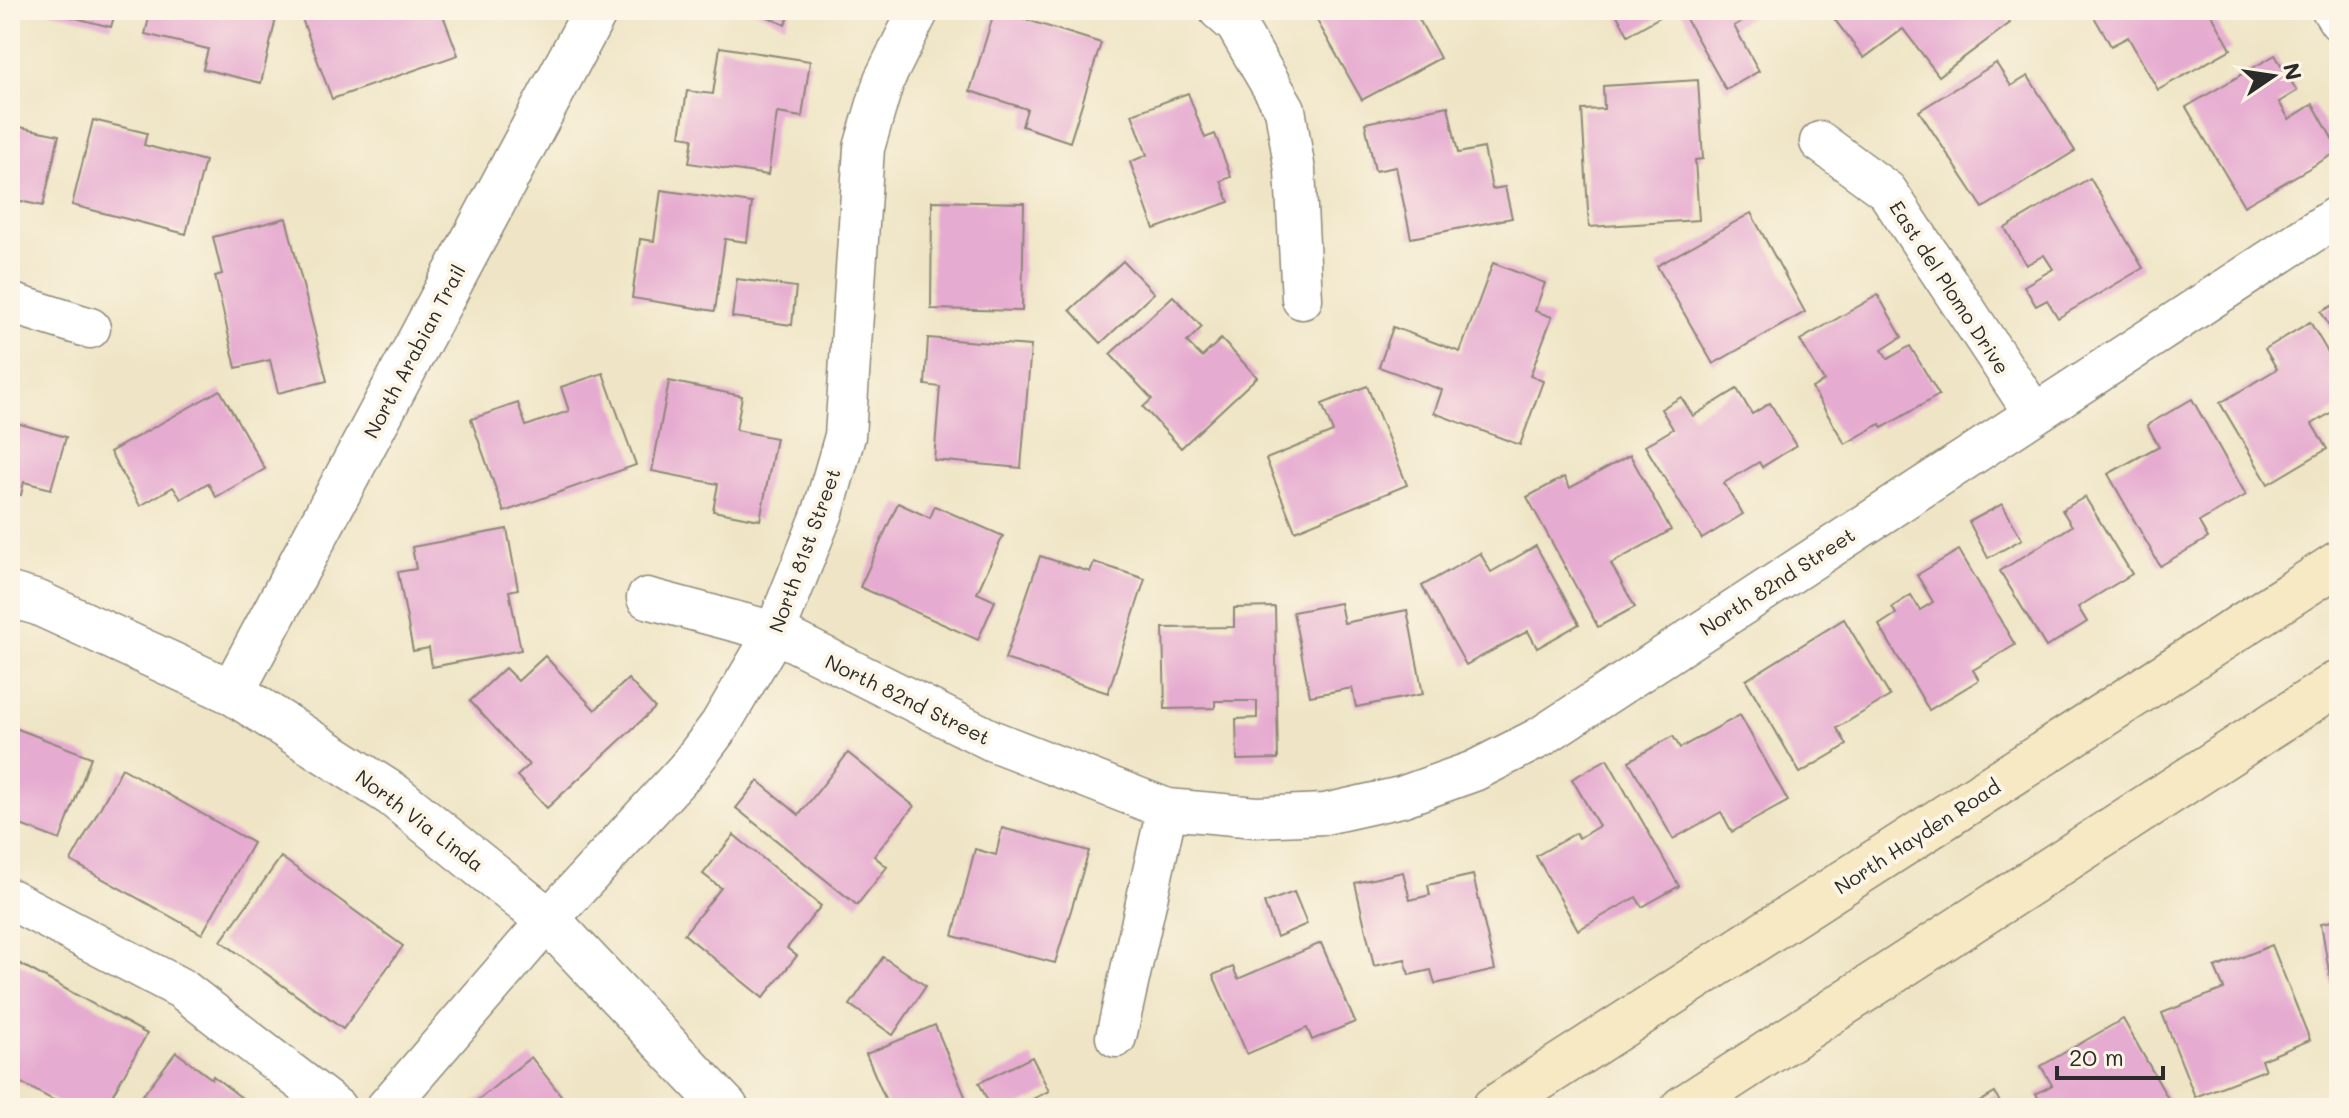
<svg xmlns="http://www.w3.org/2000/svg" width="2349" height="1118" font-family="Mali,sans-serif">
<rect width="100%" height="100%" fill="#fcf5e5"/>
<filter id="ink" filterUnits="userSpaceOnUse"><feTurbulence type="fractalNoise" baseFrequency=".0125" numOctaves="2"/><feDisplacementMap in="SourceGraphic" scale="16" xChannelSelector="R" yChannelSelector="G"/><feConvolveMatrix kernelMatrix="1 2 1 2 8 2 1 2 1" color-interpolation-filters="sRGB"/></filter>
<filter id="wash" filterUnits="userSpaceOnUse"><feTurbulence type="fractalNoise" baseFrequency=".006" numOctaves="4" result="noise"/><feDisplacementMap in="SourceGraphic" scale="32" xChannelSelector="R" yChannelSelector="G"/><feGaussianBlur stdDeviation="1.8" result="paint"/><feColorMatrix in="noise" values="0 0 0 0 0 0 0 0 0 0 0 0 0 0 0 0 0 1.4 0 .05"/><feComposite in="paint" operator="in"/></filter>
<g filter="url(#wash)">
<rect width="100%" height="100%" fill="#efe5c6"/>
<g id="blocks">
<g fill="#e6abd0">
<path d="M44 10H116L111 27Z"/>
<path d="M151 10H278L261 83 203 69 208 49 145 34Z"/>
<path d="M303 10H441L458 55 332 99 299 11Z"/>
<path d="M753 10H792L785 25Z"/>
<path d="M995 10 1101 43 1070 142 1022 126 1027 109 970 91Z"/>
<path d="M1311 10H1414L1440 58 1362 100Z"/>
<path d="M1614 10H1672L1628 35Z"/>
<path d="M1681 10H1762L1734 26 1759 71 1726 90Z"/>
<path d="M1831 10H2000L2010 23 1939 76 1903 29 1864 58 1829 12Z"/>
<path d="M2090 10H2209L2231 49 2158 90 2128 37 2111 46Z"/>
<path d="M720 47 810 61 802 117 777 113 768 175 689 163 693 138 680 136 687 91 713 94Z"/>
<path d="M2275 55 2297 91 2279 102 2289 119 2313 104 2339 151 2244 206 2186 107Z"/>
<path d="M1996 63 2011 86 2028 76 2075 151 1983 208 1919 111Z"/>
<path d="M1698 80 1703 159 1695 160 1699 220 1589 227 1582 110 1604 109 1603 86Z"/>
<path d="M1188 93 1205 138 1215 134 1231 177 1221 181 1229 202 1154 229 1130 162 1147 155 1132 114Z"/>
<path d="M1448 106 1458 153 1484 148 1492 189 1505 187 1512 218 1411 238 1396 167 1375 171 1365 123Z"/>
<path d="M93 120 147 133 144 145 205 161 186 234 72 205Z"/>
<path d="M10 125 59 135 43 206 10 199Z"/>
<path d="M2090 178 2143 268 2058 318 2047 300 2036 306 2024 286 2053 269 2044 255 2026 265 2005 228Z"/>
<path d="M661 190 752 203 747 242 725 239 715 311 632 298 640 239 654 241Z"/>
<path d="M932 201 1024 203 1022 311 931 309Z"/>
<path d="M1751 213 1805 312 1713 364 1657 266Z"/>
<path d="M286 218 327 381 278 393 270 360 236 368 215 276 222 274 213 237Z"/>
<path d="M1123 261 1154 293 1101 343 1070 310Z"/>
<path d="M1493 263 1545 283 1535 311 1552 317 1530 376 1543 381 1520 445 1434 413 1442 390 1379 367 1393 327 1460 352Z"/>
<path d="M737 279 796 287 792 325 732 317Z"/>
<path d="M1878 295 1902 337 1882 350 1888 359 1910 346 1939 395 1882 428 1880 424 1845 444 1812 388 1824 381 1800 340Z"/>
<path d="M1173 296 1202 327 1187 342 1202 357 1221 339 1257 377 1181 448 1143 407 1152 399 1110 354Z"/>
<path d="M2339 302V343L2321 312Z"/>
<path d="M2310 322 2339 371V408L2312 424 2327 449 2268 484 2220 403 2277 369 2265 349Z"/>
<path d="M928 338 1031 346 1021 468 934 460 940 387 925 385Z"/>
<path d="M603 373 636 465 504 512 471 419 518 403 526 426 569 411 561 387Z"/>
<path d="M669 381 742 396 736 430 776 438 760 520 713 511 718 484 652 471Z"/>
<path d="M1367 386 1407 485 1295 531 1266 459 1333 432 1322 404Z"/>
<path d="M1737 389 1752 414 1770 403 1796 446 1762 467 1759 462 1724 483 1743 514 1702 539 1645 446 1673 429 1661 409 1681 397 1693 416Z"/>
<path d="M220 390 265 469 216 497 208 483 181 499 173 487 140 506 110 452Z"/>
<path d="M2192 399 2246 495 2199 522 2208 538 2160 566 2108 474 2159 446 2147 425Z"/>
<path d="M10 421 66 437 51 489 24 482 21 495 10 493Z"/>
<path d="M1630 455 1671 530 1611 564 1635 607 1598 627 1527 497 1564 477 1570 488Z"/>
<path d="M2085 497 2132 574 2078 607 2087 622 2046 647 2000 571 2072 526 2062 510Z"/>
<path d="M898 503 930 518 935 506 1003 536 977 593 995 601 978 640 860 587Z"/>
<path d="M2002 504 2022 539 1988 558 1969 522Z"/>
<path d="M507 529 518 589 509 591 521 650 432 667 429 648 413 651 398 572 416 569 412 547Z"/>
<path d="M1536 546 1579 624 1537 648 1528 631 1466 665 1422 586 1480 553 1491 572Z"/>
<path d="M1959 550 2015 645 1973 670 1979 680 1929 710 1879 625 1896 614 1892 607 1911 595 1920 610 1933 602 1917 575Z"/>
<path d="M1040 556 1090 572 1094 562 1145 579 1108 693 1005 659Z"/>
<path d="M1340 603 1344 623 1407 610 1423 694 1356 707 1352 688 1310 696 1293 612Z"/>
<path d="M1275 607 1278 759 1237 760 1236 719 1257 718V701H1215V708L1165 709 1163 628 1234 627V608Z"/>
<path d="M1844 619 1890 696 1837 728 1847 745 1800 773 1746 680Z"/>
<path d="M545 656 595 710 628 679 655 708 547 808 517 776 529 765 470 701 505 668 518 681Z"/>
<path d="M1740 715 1788 801 1732 832 1721 812 1673 839 1629 761 1673 736 1680 748Z"/>
<path d="M10 726 91 757 60 840 10 821Z"/>
<path d="M848 753 914 806 874 856 887 867 857 905 736 808 758 781 799 815Z"/>
<path d="M1607 759 1679 886 1642 907 1636 897 1578 930 1536 856 1576 833 1579 838 1599 826 1572 779Z"/>
<path d="M122 768 253 843 202 934 71 861Z"/>
<path d="M1002 828 1089 851 1055 963 953 936 975 849 996 855Z"/>
<path d="M734 835 821 906 787 948 797 956 763 998 684 934 721 888 703 874Z"/>
<path d="M281 857 403 946 343 1029 221 941Z"/>
<path d="M1403 872 1410 900 1430 895 1428 885 1473 875 1495 970 1435 984 1431 970 1409 975 1405 959 1374 966 1355 883Z"/>
<path d="M1294 892 1307 924 1277 937 1264 903Z"/>
<path d="M2339 920V1020H2337L2321 923Z"/>
<path d="M1321 943 1355 1022 1312 1040 1307 1028 1247 1054 1213 975 1233 967 1238 979Z"/>
<path d="M2272 945 2310 1040 2261 1060 2265 1070 2195 1097 2162 1013 2224 989 2215 968Z"/>
<path d="M883 957 926 986 893 1035 850 1005Z"/>
<path d="M15 961 147 1034 105 1108H68L10 1077V971Z"/>
<path d="M2123 1019 2171 1104 2164 1108H2044L2036 1094 2052 1085 2041 1066Z"/>
<path d="M935 1025 970 1108H889L866 1054Z"/>
<path d="M176 1052 212 1079 213 1076 255 1108H133Z"/>
<path d="M531 1057 571 1108H468Z"/>
<path d="M1032 1057 1049 1091 1015 1108H991L979 1083Z"/>
<path d="M1995 1093 2003 1108H1969Z"/>
</g>
</g>
</g>
<g filter="url(#ink)">
<use href="#blocks" fill-opacity="0" stroke="#8d8878" stroke-width="2"/>
<g fill="none" stroke-linecap="round" stroke-linejoin="round">
<defs>
<g id="minor">
<path d="M1219 10 1236 25 1285 109 1295 171 1302 299"/>
<path d="M2332 10 2339 21"/>
<path d="M1820 142 1887 191 2033 412"/>
<path d="M10 303 90 328"/>
<path d="M647 598 775 632 993 741 1167 809 1256 817 1325 814 1401 797 1474 771 1539 738 2339 215"/>
<path d="M10 899 182 989 336 1108"/>
<path d="M1116 1037 1167 809"/>
<path d="M386 1108 548 920 687 769 720 725 775 632 823 512 845 436 864 148 884 80 919 10"/>
</g>
<g id="tertiary">
<path d="M10 595 38 603 232 692 393 795 548 920 726 1108"/>
<path d="M232 692 596 10"/>
</g>
<g id="secondary">
<path d="M1494 1108 2339 563"/>
<path d="M1683 1108 2339 682"/>
</g>
</defs>
<use href="#minor" stroke="#8d8878" stroke-width="43"/>
<use href="#tertiary" stroke="#8d8878" stroke-width="47"/>
<use href="#secondary" stroke="#8d8878" stroke-width="47"/>
<use href="#minor" stroke="#fff" stroke-width="40"/>
<use href="#tertiary" stroke="#fff" stroke-width="44"/>
<use href="#secondary" stroke="#f6e9c3" stroke-width="44"/>
</g>
</g>
<g text-anchor="middle" dominant-baseline="central" stroke-width="8" stroke-linejoin="round" paint-order="stroke">
<g font-size="20" fill="#2b2b2b" stroke="#fcf5e5">
<text transform="translate(1950 287) rotate(57)">East del Plomo Drive</text>
<text transform="translate(414 351) rotate(-62)">North Arabian Trail</text>
<text transform="translate(804 550) rotate(-70)">North 81st Street</text>
<text transform="translate(1777 581) rotate(-33)">North 82nd Street</text>
<text transform="translate(908 699) rotate(26)">North 82nd Street</text>
<text transform="translate(420 820) rotate(37)">North Via Linda</text>
<text transform="translate(1917 836) rotate(-33)">North Hayden Road</text>
</g>
</g>
<rect width="2349" height="1118" fill="none" stroke="#fcf5e5" stroke-width="40"/>
<g transform="translate(2273 76) rotate(77)" stroke="#fcf5e5" stroke-width="6" paint-order="stroke">
<path d="M0-6L14 30L0 20L-14 30Z" fill="#2b2b2b"/>
<text y="-12" font-size="22" font-weight="bold" text-anchor="middle" fill="#2b2b2b">N</text>
</g>
<path d="M2057 1066v12h106v-12" fill="none" stroke="#2b2b2b" stroke-width="4"/>
<text x="2069" y="1066" font-size="24" fill="#2b2b2b" stroke="#fcf5e5" stroke-width="6" paint-order="stroke">20 m</text>
</svg>
